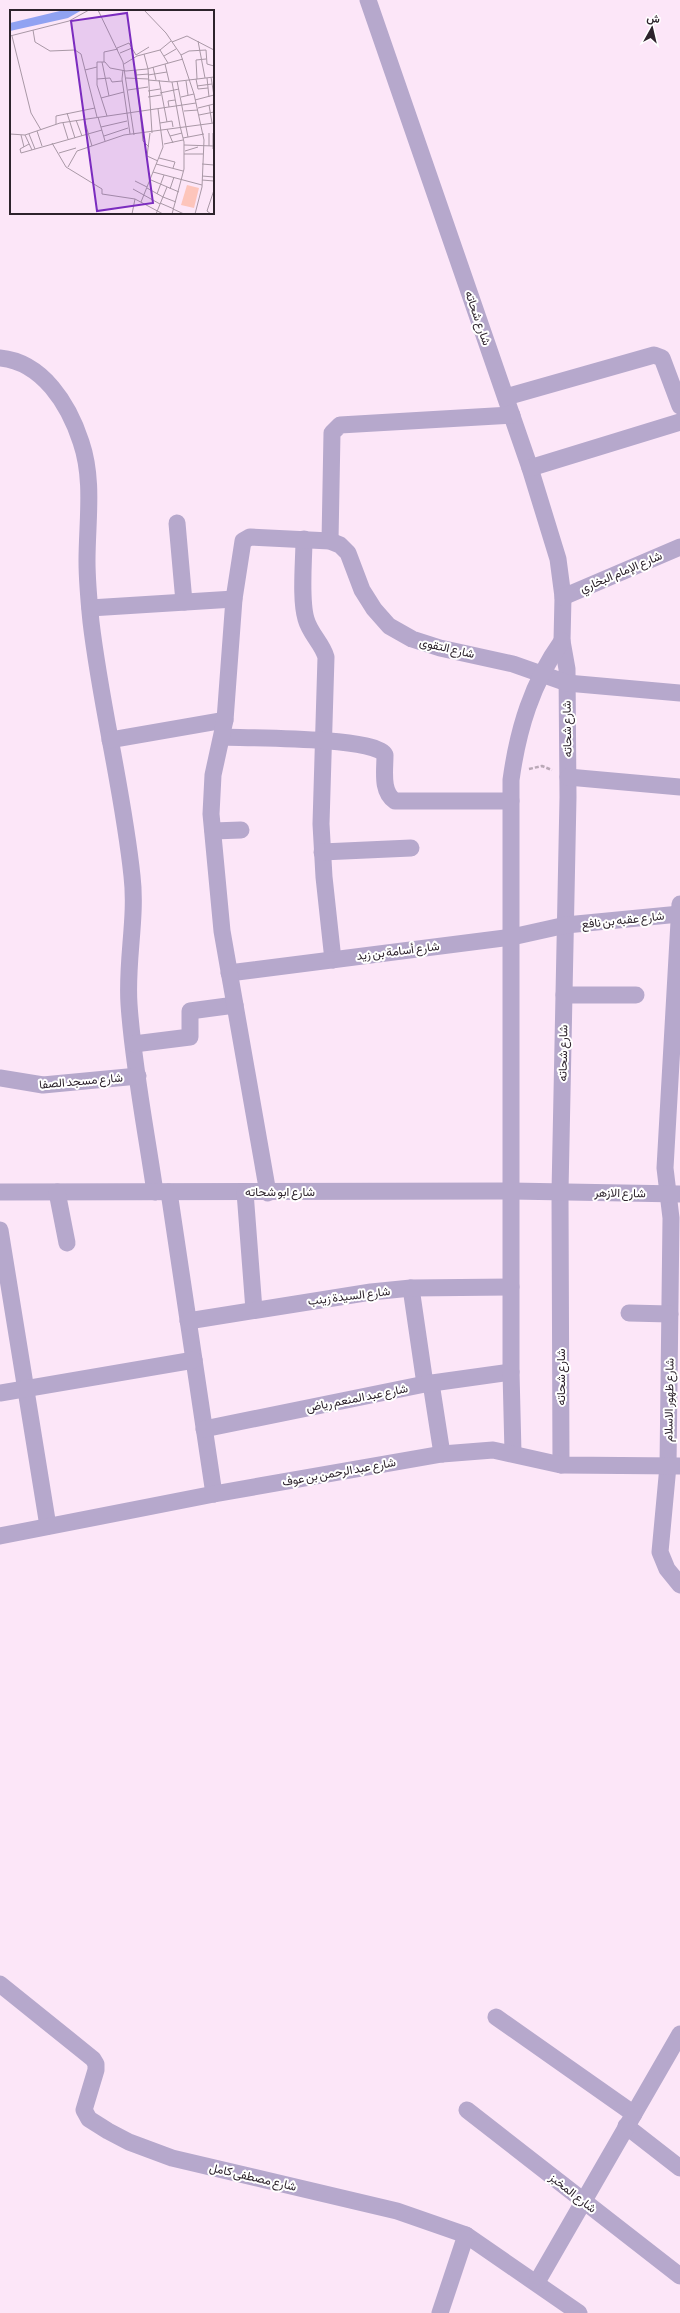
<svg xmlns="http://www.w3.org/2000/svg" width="680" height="2313" font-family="'Asap Condensed',Vazirmatn,sans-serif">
<rect width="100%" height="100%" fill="#fce6f8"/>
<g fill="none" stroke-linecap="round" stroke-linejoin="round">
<path stroke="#baa8b7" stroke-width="2.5" stroke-dasharray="4 2" stroke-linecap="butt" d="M529 769 542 766 552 770"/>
<g stroke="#b6a8cc" stroke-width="17">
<path d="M368 0 530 468 558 559 563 597 562 641 567 669 568 797 560 1192 561 1465"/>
<path d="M0 358C43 362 69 405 81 442 94 480 87 521 87 561 87 581 89 602 91 622 101 707 123 790 132 876 137 918 126 961 129 1004 133 1065 146 1130 155 1192"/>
<path d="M506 397 654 355 662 358 680 406"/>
<path d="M530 468 680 422"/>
<path d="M177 523 184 602"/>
<path d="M304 539C304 561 300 599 306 619 310 634 322 643 326 657L321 824 324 877 333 960"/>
<path d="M330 541 332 433 340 425 512 415"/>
<path d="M563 597 680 547"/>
<path d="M90 608 234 599"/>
<path d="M222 737C246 738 377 737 385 755 385 771 381 792 395 801H511"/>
<path d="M110 740 225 720"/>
<path d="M568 777 680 787"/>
<path d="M213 831 241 830"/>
<path d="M322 852 411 848"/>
<path d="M680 904 665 1168 671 1218 668 1466 660 1552 667 1569 680 1585"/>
<path d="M229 973 512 937 566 925 680 914"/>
<path d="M564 995H636"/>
<path d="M134 1044 190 1037V1011L235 1005"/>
<path d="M0 1078 43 1085 138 1076"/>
<path d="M0 1192 511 1191 680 1194"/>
<path d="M57 1192 67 1243"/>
<path d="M169 1192 214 1494"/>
<path d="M245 1192 254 1310"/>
<path d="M268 1193 222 931 211 814 213 775 225 720 234 599 243 541 250 537 330 541 340 545 348 553 362 590 374 609 389 626 412 639 440 648 513 664 567 683 680 693"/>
<path d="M0 1230 48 1526"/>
<path d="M411 1288 425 1384"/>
<path d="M629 1313 670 1314"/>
<path d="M188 1321 371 1292 411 1288 511 1287"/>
<path d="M431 1383 442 1454"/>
<path d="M0 1393 194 1360"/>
<path d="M204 1429 425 1384 511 1372"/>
<path d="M513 1453 511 1372V780C518 729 532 683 562 641"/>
<path d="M0 1536 214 1494 442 1454 493 1450 561 1465 680 1466"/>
<path d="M0 1984 93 2059 96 2064V2070L84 2110 89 2119 108 2131 129 2142 172 2158 397 2211 466 2235 579 2313"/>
<path d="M496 2017 634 2114"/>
<path d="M467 2110 680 2276"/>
<path d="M626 2126 680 2168"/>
<path d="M537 2282 680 2034"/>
<path d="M440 2313 466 2235"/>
</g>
</g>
<g text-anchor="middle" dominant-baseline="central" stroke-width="4" stroke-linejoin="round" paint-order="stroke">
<g font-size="12" fill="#2d232c" stroke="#fff">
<text transform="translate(478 318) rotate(71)">شارع شحاته</text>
<text transform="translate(621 572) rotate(-23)">شارع الإمام البخاري</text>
<text transform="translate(447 648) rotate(13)">شارع التقوى</text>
<text transform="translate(567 729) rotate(-91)">شارع شحاته</text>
<text transform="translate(623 920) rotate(-6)">شارع عقبه بن نافع</text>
<text transform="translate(398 951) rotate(-7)">شارع أسامة بن زيد</text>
<text transform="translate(563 1053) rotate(-89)">شارع شحاته</text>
<text transform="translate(81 1081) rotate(-5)">شارع مسجد الصفا</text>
<text x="280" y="1192">شارع ابو شحاته</text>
<text transform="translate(620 1193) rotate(1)">شارع الازهر</text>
<text transform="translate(349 1296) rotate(-7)">شارع السيدة زينب</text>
<text transform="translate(561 1377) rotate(-90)">شارع شحاته</text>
<text transform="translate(357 1398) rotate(-11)">شارع عبد المنعم رياض</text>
<text transform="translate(669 1400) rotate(-89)">شارع ظهور الاسلام</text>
<text transform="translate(339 1472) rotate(-10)">شارع عبد الرحمن بن عوف</text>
<text transform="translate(253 2177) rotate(13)">شارع مصطفى كامل</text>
<text transform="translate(573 2193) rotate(38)">شارع المخبز</text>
</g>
</g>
<g transform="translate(10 10)">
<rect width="204" height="204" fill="#fce6f8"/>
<path d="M177 175 189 178 184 198 171 195Z" fill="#fdc5bb"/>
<path d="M54 0H72L58 8 0 21V13Z" fill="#90a2f2"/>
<path fill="none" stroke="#a998a6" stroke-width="1" d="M24 0H43M88 0 113 52 124 125M134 0 156 23 171 45 184 84 194 130 192 177 185 204M23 20 25 32 40 41 65 40 71 44 87 107M0 26 59 11 79 0M2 26 21 103 31 120M188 31 195 68M162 32 177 26 204 40M107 38 119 33 126 45M150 40 158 53M196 40 197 54 204 56M110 43 122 38M134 44 138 59 142 123M126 45 139 37M171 45 179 41 196 40M154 46 166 39M92 52 99 86M94 52V42L108 39M114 54 127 46 150 40 161 31M155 54 159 71M143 57 146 70M75 60 87 57M113 60 112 69 120 124M126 60 133 131 139 137M126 65 139 64M138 65 157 62M201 67 204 86M116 68 138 69M197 68 199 87M87 69 100 68 102 72 112 71M186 69 188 79 198 78M187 69 186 50 196 49M138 70 162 72 204 67M149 70 157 112M167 71 178 127M176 71 178 85M162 72 170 116M187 76 202 74M118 80 138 77M138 81 150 79M150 83 169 79M138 87 151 85M171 87 184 84M91 88 114 82M185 90 204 85M199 95 202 113M159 97 158 91 165 90M188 98 204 94M174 101 188 100M57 103 65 128M189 105 204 102M97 106 87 75V52H95L100 58 116 61 137 59 173 49M88 107 95 131M74 109 82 136M66 110 72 126M53 113 58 129M150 113 162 111 163 117M46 114V106L85 98M91 117 117 111M157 119 163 133M27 121 32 136M140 123 137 146 148 151M0 124 15 125 50 113 186 93M19 124 25 139M11 125 14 137M15 125 22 140M94 126 118 118M160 126 172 123M173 128 194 124M42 133 56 157 92 179V184L125 189 153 204M19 134 10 139 11 143 92 120M154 134 173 130M174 135 204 136M199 136V123M203 139V123M175 141 188 137M49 143 66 138M174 144H193M149 148 165 152 163 158M146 154 173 161M192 154 204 155M58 157 67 141 114 125 204 113M143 162 192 175M192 166 204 167M141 170 169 182M192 170 204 171M125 171 137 177M137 178 153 187M123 179 150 194M160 179 164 167M147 184 154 165M153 187 166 192M131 192 153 137 148 99M150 193 164 199M163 199 174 204M122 204 125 189M146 204 157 177M162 204 174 159V132L170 116M201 204 197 201 204 180"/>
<path fill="#7b2cbf" fill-opacity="0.15" stroke="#7b2cbf" stroke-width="2" d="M117 3 143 193 87 201 61 11Z"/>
<rect width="204" height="204" fill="none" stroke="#2d232c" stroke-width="2"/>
</g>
<g transform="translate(652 28) rotate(8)" stroke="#ffffff" stroke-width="3" paint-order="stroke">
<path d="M0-3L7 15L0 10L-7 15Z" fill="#2d232c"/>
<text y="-6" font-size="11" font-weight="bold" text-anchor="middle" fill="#2d232c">ش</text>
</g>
</svg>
